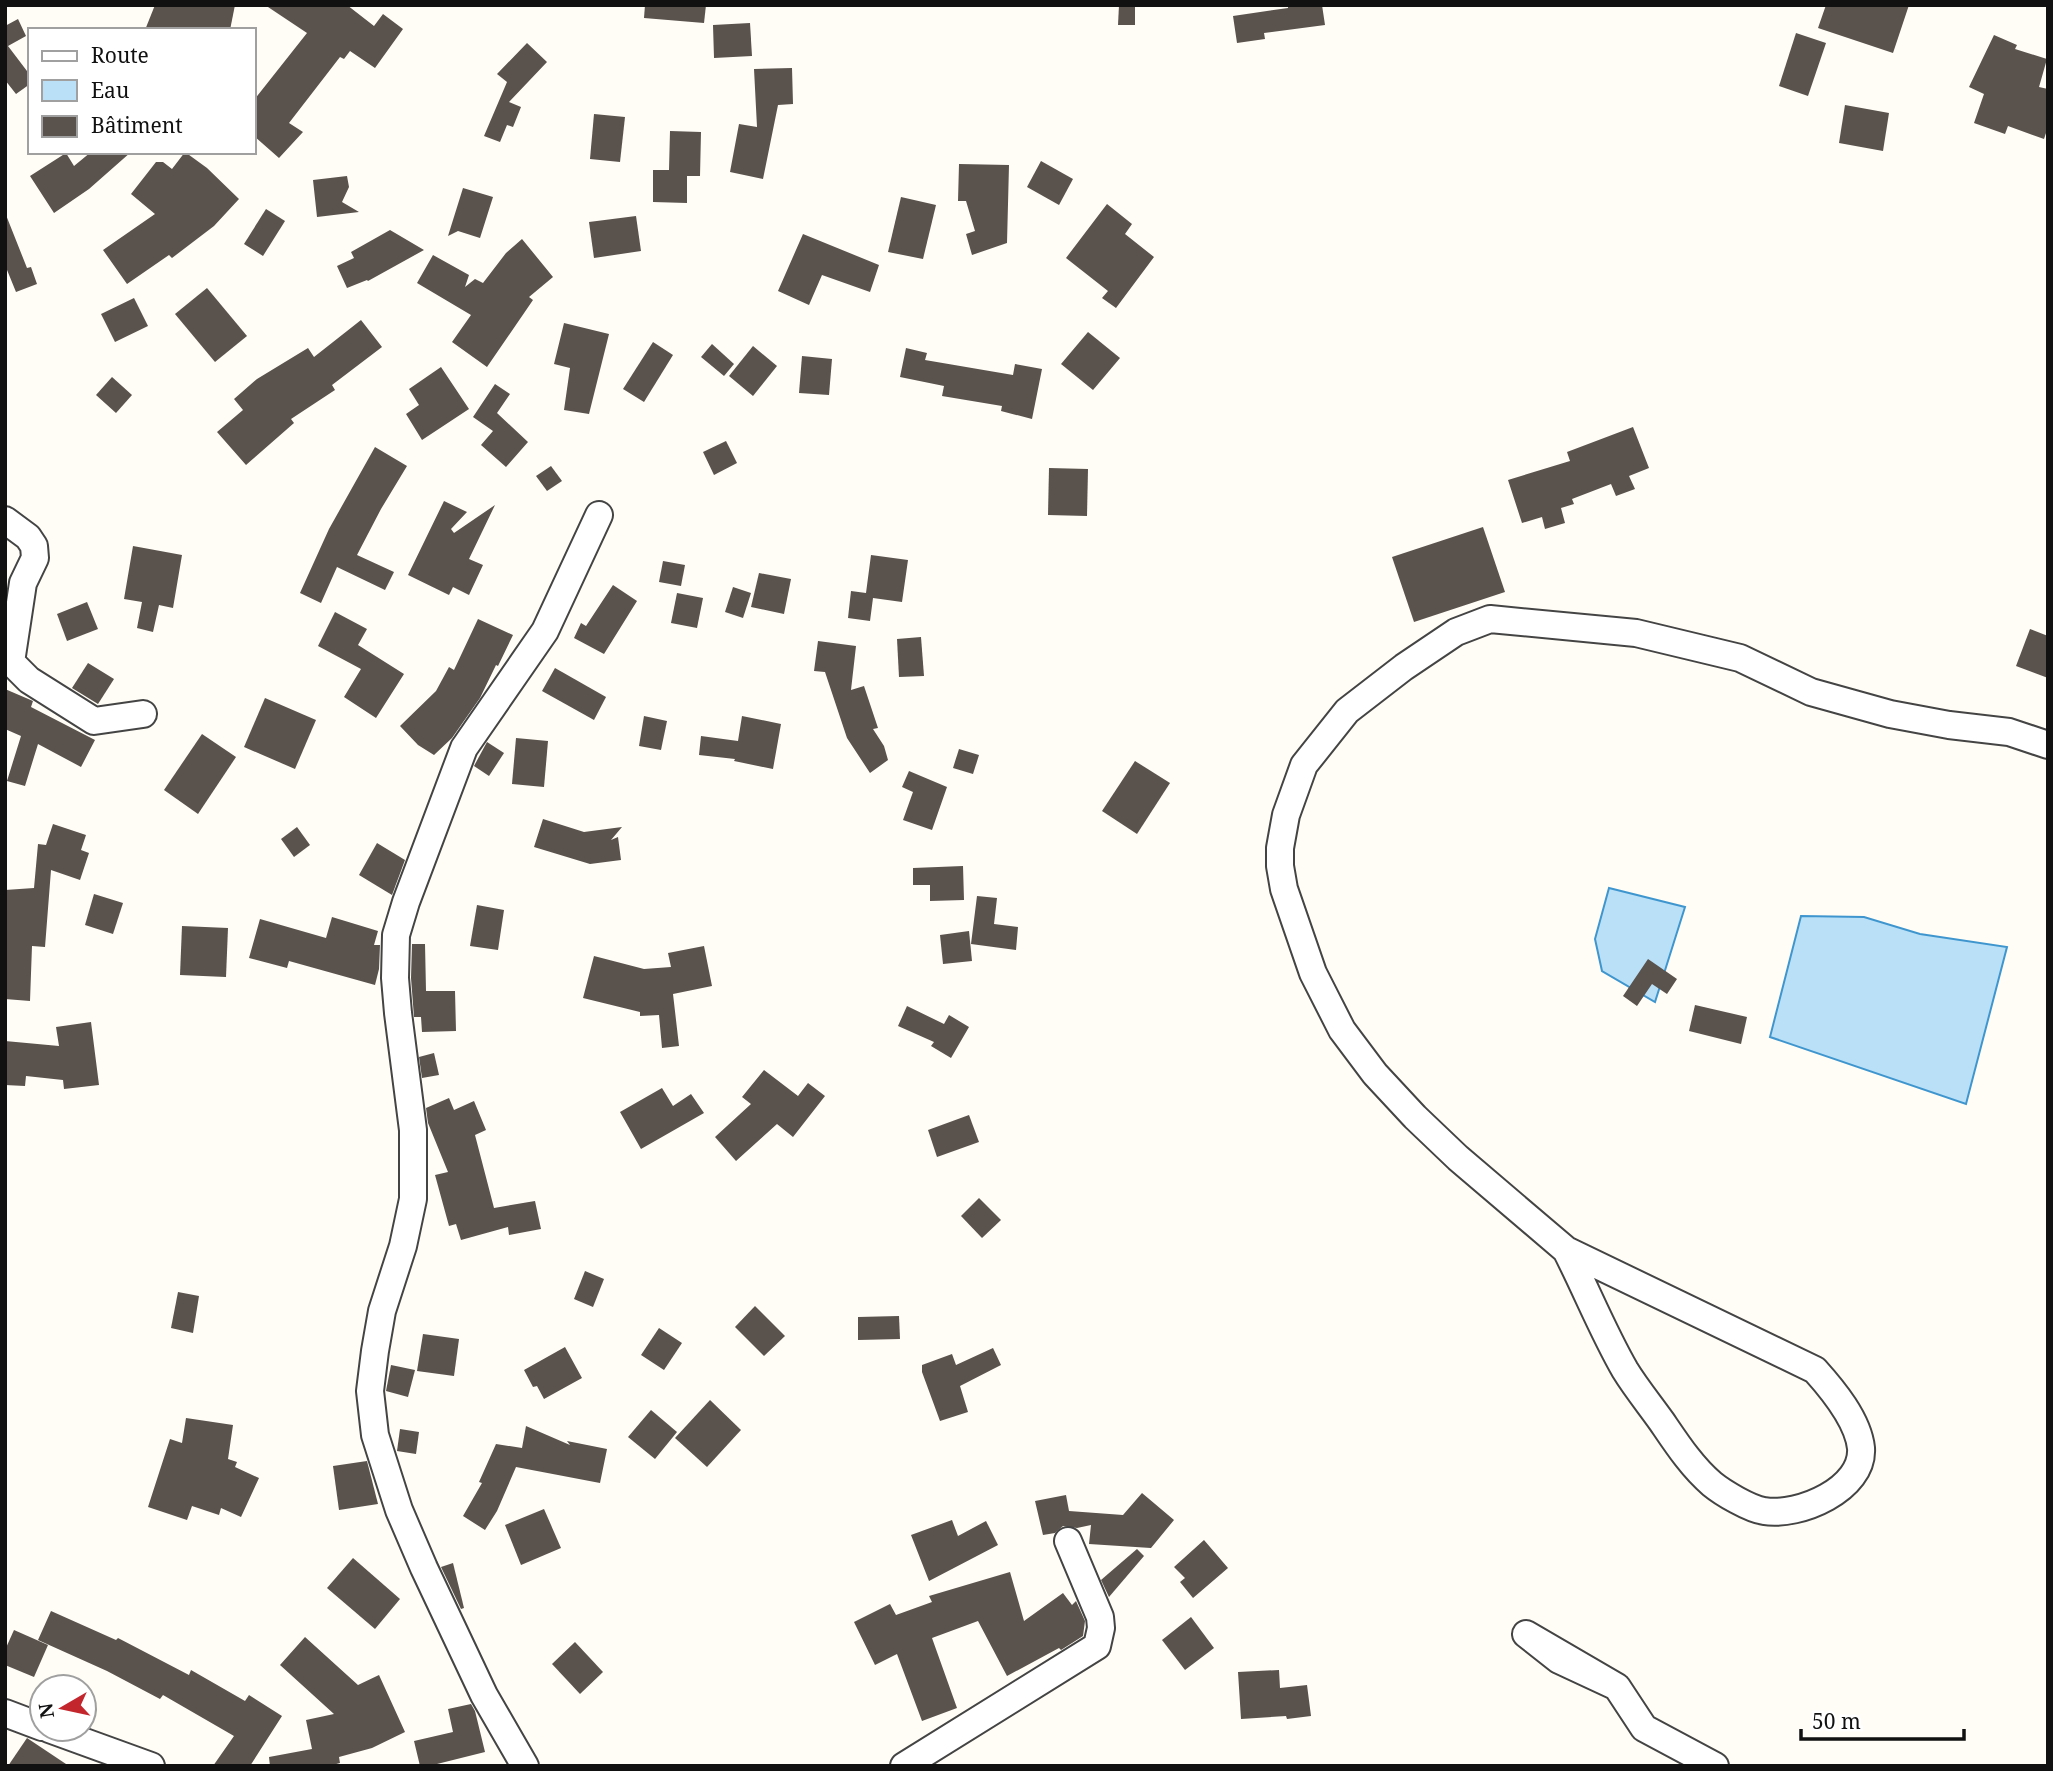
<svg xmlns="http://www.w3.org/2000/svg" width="2053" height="1771" font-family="'Noto Serif',serif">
<rect width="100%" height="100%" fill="#fffdf5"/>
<g fill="#b9e0f7" stroke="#3f96cf" stroke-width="2">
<path d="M1609 888 1685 907 1655 1002 1602 971 1595 939Z"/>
<path d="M1801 916 1864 917 1920 934 2007 947 1966 1104 1770 1037Z"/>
</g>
<g fill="#5a524d">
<path d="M155 5H235L230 30H145Z"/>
<path d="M265 5H347L374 26 383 14 403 29 375 68 350 51 344 59 340 57 289 123 303 132 279 158 254 136V100L307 33Z"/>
<path d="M645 5H706L704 23 644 18Z"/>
<path d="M1119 5H1135V25H1118Z"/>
<path d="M1288 5H1322L1325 25 1264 33 1265 39 1237 43 1233 16 1288 8Z"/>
<path d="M1826 5H1909L1893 53 1818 28Z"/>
<path d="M18 19 26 36 8 46 30 75V84L16 94 5 80V26Z"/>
<path d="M750 23 752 56 714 58 713 25Z"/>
<path d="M1796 33 1826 43 1808 96 1779 86Z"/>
<path d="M1994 35 2017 45 2015 49 2047 59 2039 87 2048 89V127L2044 139 2008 126 2005 134 1974 123 1984 94 1969 87Z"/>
<path d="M527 43 547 62 509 102 521 107 513 127 507 125 500 142 484 136 507 82 497 74Z"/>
<path d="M792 68 793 104 778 105 763 179 730 172 739 124 757 127 754 69Z"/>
<path d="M1845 105 1889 113 1883 151 1839 143Z"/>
<path d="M594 114 625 117 620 162 590 159Z"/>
<path d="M670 131 701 132 700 176H687V203L653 202V170H669Z"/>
<path d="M91 152H131L89 189 54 213 30 176 66 153 74 166Z"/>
<path d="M185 152 207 168 239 199 214 226 172 258 169 255 127 284 103 250 155 214 131 194 156 162H163L172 169Z"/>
<path d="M1041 161 1073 179 1059 205 1027 187Z"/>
<path d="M959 164 1009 165 1007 243 972 255 966 234 975 231 966 201H958Z"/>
<path d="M347 176 349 187 342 202 359 212 317 217 313 180Z"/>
<path d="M463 188 493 197 480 238 458 231 448 236Z"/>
<path d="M901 197 936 205 923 259 888 252Z"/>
<path d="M1107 204 1132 224 1125 234 1154 257 1116 308 1102 298 1108 291 1066 258Z"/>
<path d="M266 209 285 221 263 256 244 244Z"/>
<path d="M6 215 27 268 31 267 37 284 16 292 5 265Z"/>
<path d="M636 216 641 251 594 258 589 222Z"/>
<path d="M390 230 424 250 368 281 367 280 347 288 337 266 354 258 351 252Z"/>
<path d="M803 234 879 265 870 292 822 275 809 305 778 291Z"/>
<path d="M522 239 553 277 529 297 533 300 487 367 452 342 471 315 417 283 433 255 469 275 465 287 475 279 483 283 506 253Z"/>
<path d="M207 288 247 336 215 362 175 314Z"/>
<path d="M134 298 148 326 115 342 101 314Z"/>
<path d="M361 320 382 347 332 385 335 390 291 419 294 423 246 465 217 432 243 410 234 399 257 379 308 348 314 357Z"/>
<path d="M564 323 609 334 589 414 564 410 570 368 554 364Z"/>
<path d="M1088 332 1120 358 1093 390 1061 364Z"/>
<path d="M653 342 673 355 644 402 623 389Z"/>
<path d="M712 344 734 364 724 376 701 357Z"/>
<path d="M753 346 777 366 753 396 729 376Z"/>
<path d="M906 348 927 353 925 360 1013 375 1015 364 1042 369 1032 419 1001 411 1002 406 942 396 944 386 900 377Z"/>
<path d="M802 356 832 359 829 395 799 393Z"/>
<path d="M441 367 469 409 422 440 406 414 419 405 409 389Z"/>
<path d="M112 377 132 395 116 413 96 395Z"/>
<path d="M495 384 510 394 497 413 528 442 506 467 481 445 493 431 473 417Z"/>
<path d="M1633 427 1649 468 1629 476 1635 489 1616 496 1611 484 1572 499 1574 504 1561 508 1565 523 1545 529 1542 517 1522 523 1508 480 1570 461 1567 452Z"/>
<path d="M726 441 737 463 714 475 703 452Z"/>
<path d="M375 447 407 466 381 509 357 555 394 572 385 590 337 567 321 603 300 593 329 529Z"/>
<path d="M551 466 562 481 547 491 536 476Z"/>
<path d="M1049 468 1088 469 1087 516 1048 515Z"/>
<path d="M444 501 467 512 451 529 454 533 495 505 469 559 483 565 469 595 453 587 449 595 408 575Z"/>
<path d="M1483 527 1505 592 1414 622 1392 557Z"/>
<path d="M133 546 182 555 173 608 159 605 153 632 137 628 142 602 124 599Z"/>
<path d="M871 555 908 560 902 602 873 598 870 621 848 618 851 591 866 593Z"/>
<path d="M663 561 685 565 681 586 659 582Z"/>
<path d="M759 573 791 579 784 614 751 607Z"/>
<path d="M613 585 637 601 604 654 574 638 581 623 586 626Z"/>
<path d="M733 587 751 593 743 618 725 612Z"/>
<path d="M677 593 703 598 697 628 671 623Z"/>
<path d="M87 602 98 629 67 641 57 614Z"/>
<path d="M335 612 367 629 358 645 404 674 376 718 344 697 361 669 318 646Z"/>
<path d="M478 619 513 635 498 666 496 665 480 698 452 738 434 755 418 745 400 726 436 691 449 667 454 670Z"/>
<path d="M2030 629 2048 636V678L2016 666Z"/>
<path d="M921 637 924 676 899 677 897 639Z"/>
<path d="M818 641 856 646 851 690 864 686 878 728 873 729 884 746 888 760 870 773 847 738 825 672 814 671Z"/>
<path d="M88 663 114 679 98 704 72 688Z"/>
<path d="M555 668 606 697 594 720 542 691Z"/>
<path d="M5 689 33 701 31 707 95 740 81 767 38 744 25 786 7 781 21 736 5 729Z"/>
<path d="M265 698 316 720 295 769 244 747Z"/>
<path d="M644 716 667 721 661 750 639 746Z"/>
<path d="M742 716 781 724 773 769 734 761 735 759 699 755 701 736 738 741Z"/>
<path d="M202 734 236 757 198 814 164 790Z"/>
<path d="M516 738 548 741 544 787 512 784Z"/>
<path d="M487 742 504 753 489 776 474 766Z"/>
<path d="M959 749 979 755 973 774 953 768Z"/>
<path d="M1135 761 1170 783 1137 834 1102 811Z"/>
<path d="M909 771 947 787 932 830 903 820 913 792 902 787Z"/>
<path d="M543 819 584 832 622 827 611 840 618 837 621 860 590 864 534 847Z"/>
<path d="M53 824 86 835 81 850 89 853 80 880 51 870 45 947 32 946 30 1001 5 999V890L34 888 38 844 46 845Z"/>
<path d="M297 827 310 845 294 857 281 839Z"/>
<path d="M377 843 405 860 392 895 359 875Z"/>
<path d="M963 866 964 900 930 901V885H913V868Z"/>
<path d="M94 894 123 903 113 934 85 925Z"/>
<path d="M977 896 997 898 994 924 1018 927 1016 950 971 944Z"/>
<path d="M477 905 504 910 498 950 470 946Z"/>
<path d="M332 917 378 931 374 945H380L379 969 375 985 289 961 287 968 249 958 260 919 326 938Z"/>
<path d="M182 926 228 928 226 977 180 975Z"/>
<path d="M969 931 972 961 943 964 940 935Z"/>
<path d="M412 944H425L426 991H455L456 1031 422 1032 421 1017H414L411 978Z"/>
<path d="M704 946 712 986 673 994 679 1046 662 1048 659 1015 640 1016V1012L583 998 594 956 644 969 671 967 668 953Z"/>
<path d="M1648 959 1677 979 1667 994 1652 984 1637 1006 1623 996Z"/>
<path d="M1695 1005 1747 1017 1741 1044 1689 1031Z"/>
<path d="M907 1006 944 1024 949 1015 969 1027 951 1058 931 1046 934 1042 898 1026Z"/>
<path d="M91 1022 99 1085 64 1089 63 1080 26 1076 25 1086 5 1085V1041L59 1046 56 1027Z"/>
<path d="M434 1053 439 1075 422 1078 419 1057Z"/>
<path d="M764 1070 798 1096 808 1083 825 1096 793 1137 777 1124 736 1161 715 1137 751 1104 742 1097Z"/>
<path d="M662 1088 673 1106 691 1094 704 1113 641 1149 620 1112Z"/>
<path d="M449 1098 454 1110 474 1101 486 1130 475 1135 494 1208 535 1201 541 1229 509 1235 508 1227 461 1240 456 1224 449 1226 435 1175 448 1172 428 1123 426 1108Z"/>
<path d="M969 1115 979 1142 937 1157 928 1130Z"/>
<path d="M979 1198 1001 1220 982 1238 961 1216Z"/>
<path d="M585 1271 604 1279 593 1307 574 1299Z"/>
<path d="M178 1292 199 1296 193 1333 171 1328Z"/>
<path d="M755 1306 785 1336 764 1356 735 1327Z"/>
<path d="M899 1316 900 1339 858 1340V1317Z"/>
<path d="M659 1328 682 1343 664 1370 641 1355Z"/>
<path d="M423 1334 459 1339 454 1376 417 1371Z"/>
<path d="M565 1347 582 1378 544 1399 537 1386 533 1387 524 1370Z"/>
<path d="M993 1348 1001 1365 960 1386 968 1412 940 1421 922 1372V1365L952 1354 956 1365Z"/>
<path d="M391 1365 415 1370 408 1397 386 1391Z"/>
<path d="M710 1400 741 1430 707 1467 675 1438Z"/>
<path d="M651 1410 677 1432 655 1459 628 1437Z"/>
<path d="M186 1418 233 1425 228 1459 237 1462 235 1467 259 1478 241 1517 221 1508 219 1515 192 1506 187 1520 148 1507 170 1439 182 1443Z"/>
<path d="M526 1426 570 1445 567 1441 607 1449 600 1483 516 1467 497 1511 485 1530 463 1516 482 1483 479 1482 496 1444 522 1448Z"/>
<path d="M400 1429 419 1432 416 1454 397 1451Z"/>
<path d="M367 1461 378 1504 339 1510 333 1466Z"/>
<path d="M1142 1493 1174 1520 1151 1548 1089 1544 1091 1525 1077 1528 1063 1526 1055 1533 1043 1535 1035 1501 1066 1495 1069 1511 1123 1515Z"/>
<path d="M544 1509 561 1548 521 1565 505 1525Z"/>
<path d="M952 1520 958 1536 986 1521 998 1545 929 1581 911 1535Z"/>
<path d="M1204 1540 1228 1568 1193 1598 1180 1582 1185 1578 1174 1567Z"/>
<path d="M1137 1549 1144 1556 1109 1597 1101 1580Z"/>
<path d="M353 1558 400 1599 375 1629 327 1588Z"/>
<path d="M453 1563 464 1608 461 1609 441 1567Z"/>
<path d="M1010 1572 1024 1621 1063 1593 1072 1605 1076 1601 1085 1621 1083 1636 1061 1650 1059 1648 1007 1676 978 1621 932 1638 957 1708 922 1721 897 1654 875 1665 854 1622 890 1604 896 1615 932 1602 929 1596Z"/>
<path d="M51 1611 116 1640 118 1638 189 1675 191 1670 245 1701 249 1695 282 1716 250 1766H213L234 1736 163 1695 160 1699 107 1671 38 1640Z"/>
<path d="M1191 1617 1214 1648 1185 1670 1162 1640Z"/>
<path d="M14 1630 48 1645 34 1677 5 1665V1650Z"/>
<path d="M305 1637 358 1685 379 1675 405 1732 372 1748 339 1757 340 1763 329 1766H270L269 1757 312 1749 306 1720 334 1714 280 1665Z"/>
<path d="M575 1642 603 1672 580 1694 552 1664Z"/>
<path d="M1279 1670 1280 1688 1307 1685 1311 1716 1287 1719 1286 1716 1241 1719 1238 1672Z"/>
<path d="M471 1704 475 1711 485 1752 429 1766H420L414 1741 453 1732 448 1709Z"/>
<path d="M27 1738 69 1766H8Z"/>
</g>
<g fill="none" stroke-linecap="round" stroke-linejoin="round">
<defs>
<g id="minor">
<path d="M5 520 28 537 34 546 35 558 23 583 11 662 29 680 94 721 143 714"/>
<path d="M1566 1250C1586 1289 1603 1332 1625 1370 1636 1388 1650 1405 1662 1422 1677 1444 1692 1467 1712 1484 1723 1493 1750 1509 1764 1511 1799 1517 1864 1489 1861 1448 1858 1420 1833 1390 1815 1370L1566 1250 1458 1158 1415 1117 1375 1074 1342 1030 1313 973 1284 889 1280 866V848L1286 815 1304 765 1347 711 1404 667 1456 632 1490 619 1636 633 1740 658 1811 692 1890 714 1949 725 2009 732 2048 745"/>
<path d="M1617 1687 1559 1660 1526 1634 1617 1687 1644 1728 1715 1766"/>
<path d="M5 1713 42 1727"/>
<path d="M49 1729 151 1766"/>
<path d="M525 1766 484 1695 424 1568 399 1510 375 1435 370 1391 375 1351 382 1311 403 1246 413 1199V1130L398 1013 395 978 396 935 406 902 464 748 545 631 599 515"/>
<path d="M904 1766 1097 1646 1101 1628 1100 1617 1068 1541"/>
</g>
</defs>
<use href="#minor" stroke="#444" stroke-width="30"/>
<use href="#minor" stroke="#fff" stroke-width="26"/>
</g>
<rect width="2053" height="1771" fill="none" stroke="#111111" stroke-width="14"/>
<rect x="28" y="28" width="228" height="126" fill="#ffffff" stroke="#a0a0a0" stroke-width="2"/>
<rect x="42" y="51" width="35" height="10" fill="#ffffff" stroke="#a0a0a0" stroke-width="2"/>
<text x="91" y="63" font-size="21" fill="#111111">Route</text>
<rect x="42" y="80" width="35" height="21" fill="#b9e0f7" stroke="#a0a0a0" stroke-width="2"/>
<text x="91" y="98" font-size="21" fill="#111111">Eau</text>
<rect x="42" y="116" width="35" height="21" fill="#5a524d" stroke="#a0a0a0" stroke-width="2"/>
<text x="91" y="133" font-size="21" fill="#111111">Bâtiment</text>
<g transform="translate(63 1708) rotate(261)"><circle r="33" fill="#ffffff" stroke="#a0a0a0" stroke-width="2"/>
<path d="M0-5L12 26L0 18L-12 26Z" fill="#c4262e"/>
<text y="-10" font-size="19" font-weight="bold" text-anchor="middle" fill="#111111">N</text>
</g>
<path d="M1801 1729v10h163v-10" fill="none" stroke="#111111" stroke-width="3.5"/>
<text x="1812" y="1729" font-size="21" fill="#111111" stroke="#ffffff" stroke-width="5" paint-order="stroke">50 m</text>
</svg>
